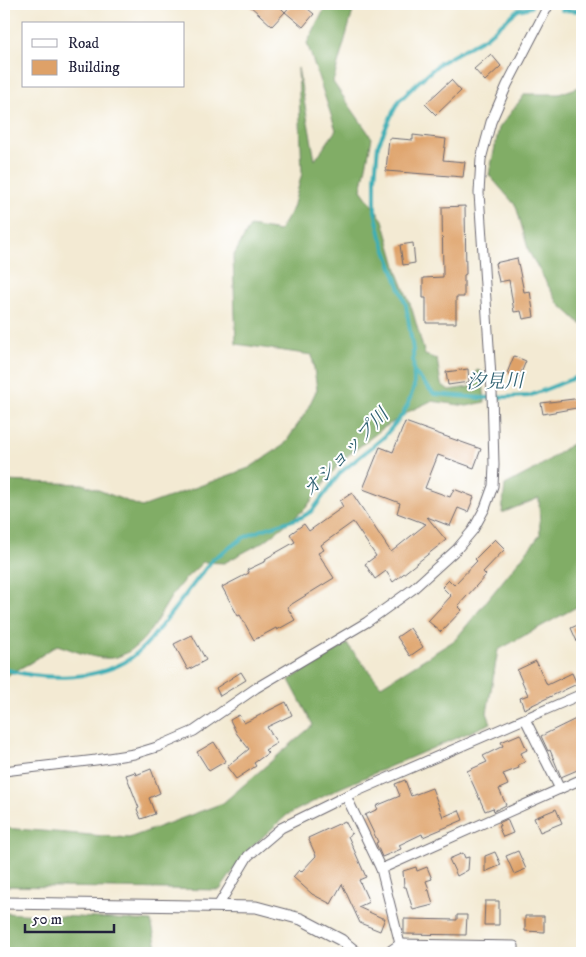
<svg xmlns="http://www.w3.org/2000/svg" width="586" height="957" font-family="'IM FELL DW Pica','Noto Serif JP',serif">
<rect width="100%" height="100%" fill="#fff"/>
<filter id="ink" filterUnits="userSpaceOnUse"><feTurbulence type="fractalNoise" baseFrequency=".02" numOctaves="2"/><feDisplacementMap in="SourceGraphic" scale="10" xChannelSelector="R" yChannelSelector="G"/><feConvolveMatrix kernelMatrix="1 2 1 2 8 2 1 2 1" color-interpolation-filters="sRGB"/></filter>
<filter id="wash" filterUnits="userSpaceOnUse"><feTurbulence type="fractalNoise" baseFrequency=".0096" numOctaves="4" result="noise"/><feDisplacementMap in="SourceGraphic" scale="20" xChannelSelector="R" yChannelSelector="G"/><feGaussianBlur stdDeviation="1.12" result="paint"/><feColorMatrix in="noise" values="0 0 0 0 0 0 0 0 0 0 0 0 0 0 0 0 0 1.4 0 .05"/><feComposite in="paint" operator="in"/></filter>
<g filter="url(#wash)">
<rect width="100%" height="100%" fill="#f3ead3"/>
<g fill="#81ad66" stroke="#526850">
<path d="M327 4H355L333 82 372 138 361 190 383 220 398 273 412 309 425 355 437 359 441 384 449 390 476 386 477 370 482 372 485 402 467 406 431 401 410 411 382 429 341 461 305 509 265 541 224 563 203 562C195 570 186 577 179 586 159 611 150 646 117 657 98 662 74 650 57 645L30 663 4 677V481L83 484 142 507 249 468 284 445 306 412 317 389 312 355 236 344 233 257 250 226 279 231 293 208 302 173 298 68 315 160 336 130 307 43Z"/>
<path d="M582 86V325L558 303 529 252 516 206 489 175 499 128 525 94H559Z"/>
<path d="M582 437V604L498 650 487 713 491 723 340 788 287 815 247 851 220 890 4 886V828L129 838 223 803 313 725 289 680 347 644 381 686 455 640 540 535 539 498 502 513 505 485 537 468Z"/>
<path d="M4 913 151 921 157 947 174 953H4Z"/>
</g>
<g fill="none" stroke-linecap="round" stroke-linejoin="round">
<g stroke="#3eafb6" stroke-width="4">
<path d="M562 10 582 11"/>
<path d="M414 372 434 394 482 398 529 396 582 375"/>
<path d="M4 669C41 680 90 681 125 662 135 656 143 648 151 639L213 559 243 538 261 530 302 517 312 511 341 472 383 438 403 414 408 404 414 387 413 350 406 305 381 237 375 211V178L378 145 393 112 399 101 416 84 440 63 486 37 518 10 531 7"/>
</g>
</g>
<g id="blocks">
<g fill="#dea168">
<path d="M248 4H277L285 12 292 4H302L314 14 303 27 285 12 272 26Z"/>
<path d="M491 54 501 66 485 81 474 69Z"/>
<path d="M451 80 461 91 436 115 425 104Z"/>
<path d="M413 135 446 139 443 160 465 162 463 177 386 171 389 138 413 140Z"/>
<path d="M465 206 466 274 464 275V297H456V323H426V298H423V278L443 277 442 207Z"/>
<path d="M413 243 415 263 403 265 400 245Z"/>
<path d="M517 258 524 292 530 291 534 317 523 319 521 311 514 312 509 280 499 282 495 263Z"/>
<path d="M514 356 526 361 519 378 507 373Z"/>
<path d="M468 369 469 382 448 385 446 372Z"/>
<path d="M582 398V407L543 414 541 403Z"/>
<path d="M405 422 481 449 474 468 438 455 425 488 450 497 454 489 474 497 468 512 458 508 450 526 427 517 446 540 393 582 386 571 375 579 365 564 376 556 353 522 321 545 324 550 318 553 334 578 287 607 295 620 277 630 276 628 254 640 240 615 238 616 222 587 249 573 247 570 266 561 265 559 295 542 290 534 304 524 309 531 343 507 340 501 352 493 391 552 426 524 397 513 400 503 363 489 380 447 393 452Z"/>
<path d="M495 539 505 549 483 572 486 575 458 606 462 610 441 632 428 621 451 596 442 587 449 580 454 585 477 561 475 559Z"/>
<path d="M582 623V653L571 628Z"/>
<path d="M410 628 423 647 410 656 397 637Z"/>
<path d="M192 635 206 660 188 670 174 644Z"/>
<path d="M536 661 547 685 572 673 577 684 524 709 520 698 528 695 517 670Z"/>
<path d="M241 672 246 680 220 696 216 688Z"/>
<path d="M286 702 292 715 267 727 277 743 265 750 268 753 254 763 256 766 236 779 227 767 249 749 237 734 230 720 239 715 244 723Z"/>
<path d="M582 716V768L561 777 550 750 548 751 541 736Z"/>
<path d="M520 734 527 750 521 753 525 762 518 765 519 768 503 774 508 785 499 789 506 805 494 811 493 808 485 811 467 771 487 762 483 756 503 746 501 742Z"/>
<path d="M214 742 226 761 209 771 197 752Z"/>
<path d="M151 769 160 793 149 798 155 814 141 819 137 809 139 808 126 775 135 772 136 775Z"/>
<path d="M405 780 411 796 432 788 443 817 459 810 463 820 423 837 422 834 399 845 401 849 382 857 376 843 378 842 365 815 378 809 376 806 400 796 395 784Z"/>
<path d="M556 809 562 823 540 832 534 818Z"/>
<path d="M507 819 513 833 503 837 498 826H500L499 823Z"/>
<path d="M345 821 352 834 348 836 366 877 359 880 369 902 358 907 382 918H385L380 931 360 923 342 884 331 904 312 894 293 877 299 870 301 872 316 856 308 838Z"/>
<path d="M518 851 526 869 514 874 506 856Z"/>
<path d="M495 852 501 865 485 872V856Z"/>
<path d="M463 853 465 858 469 857 468 870 457 876 449 859Z"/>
<path d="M416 867 417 871 427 867 432 879 426 881 429 889 427 890H429L433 905 413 910 406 887H404L403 871Z"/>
<path d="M485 901H499V925H484Z"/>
<path d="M457 915H467L466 935 404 934V919L457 920Z"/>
<path d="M525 916H544V932L525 931Z"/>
</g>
</g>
</g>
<g filter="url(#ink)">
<use href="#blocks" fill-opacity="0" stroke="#6b6870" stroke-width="1"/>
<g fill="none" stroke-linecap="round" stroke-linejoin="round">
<defs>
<g id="minor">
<path d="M525 719 560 789"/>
<path d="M4 771 96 760 134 754 157 747 194 731 256 688 367 622 413 589 457 549 473 530 485 508 493 486 494 465 492 392 479 193 481 159 491 122 507 85 549 4"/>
<path d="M346 796 381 869 400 944"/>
<path d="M381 869 582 779"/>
<path d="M218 906 248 856 281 828 346 796 582 694"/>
<path d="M387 953 400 944 514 946V953"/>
</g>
<path id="tertiary" d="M4 903 256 907 301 919 341 940 357 953"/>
</defs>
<use href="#minor" stroke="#6b6870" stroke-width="11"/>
<use href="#tertiary" stroke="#6b6870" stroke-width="13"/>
<use href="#minor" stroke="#fff" stroke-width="9"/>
<use href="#tertiary" stroke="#fff" stroke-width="11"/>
</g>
</g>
<g text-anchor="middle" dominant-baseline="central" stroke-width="4" stroke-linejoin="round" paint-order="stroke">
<g font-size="19" font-style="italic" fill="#2f6172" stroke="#fff">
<text transform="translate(495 382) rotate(-1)">汐見川</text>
<text transform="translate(346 453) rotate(-46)">オショップ川</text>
</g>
</g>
<rect width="586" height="957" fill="none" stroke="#fff" stroke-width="20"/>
<rect x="22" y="22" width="162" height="65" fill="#ffffff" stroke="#a7a7b1"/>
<rect x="32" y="39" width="25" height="8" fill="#ffffff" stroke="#a7a7b1"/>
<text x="68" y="48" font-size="15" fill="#22223b">Road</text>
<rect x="32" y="60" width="25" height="15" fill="#dea168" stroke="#a7a7b1"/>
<text x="68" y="72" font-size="15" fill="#22223b">Building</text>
<path d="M25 924v8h89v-8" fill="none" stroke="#22223b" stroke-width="2.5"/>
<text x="32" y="924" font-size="15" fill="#22223b" stroke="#ffffff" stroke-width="4" paint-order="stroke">50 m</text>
</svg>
